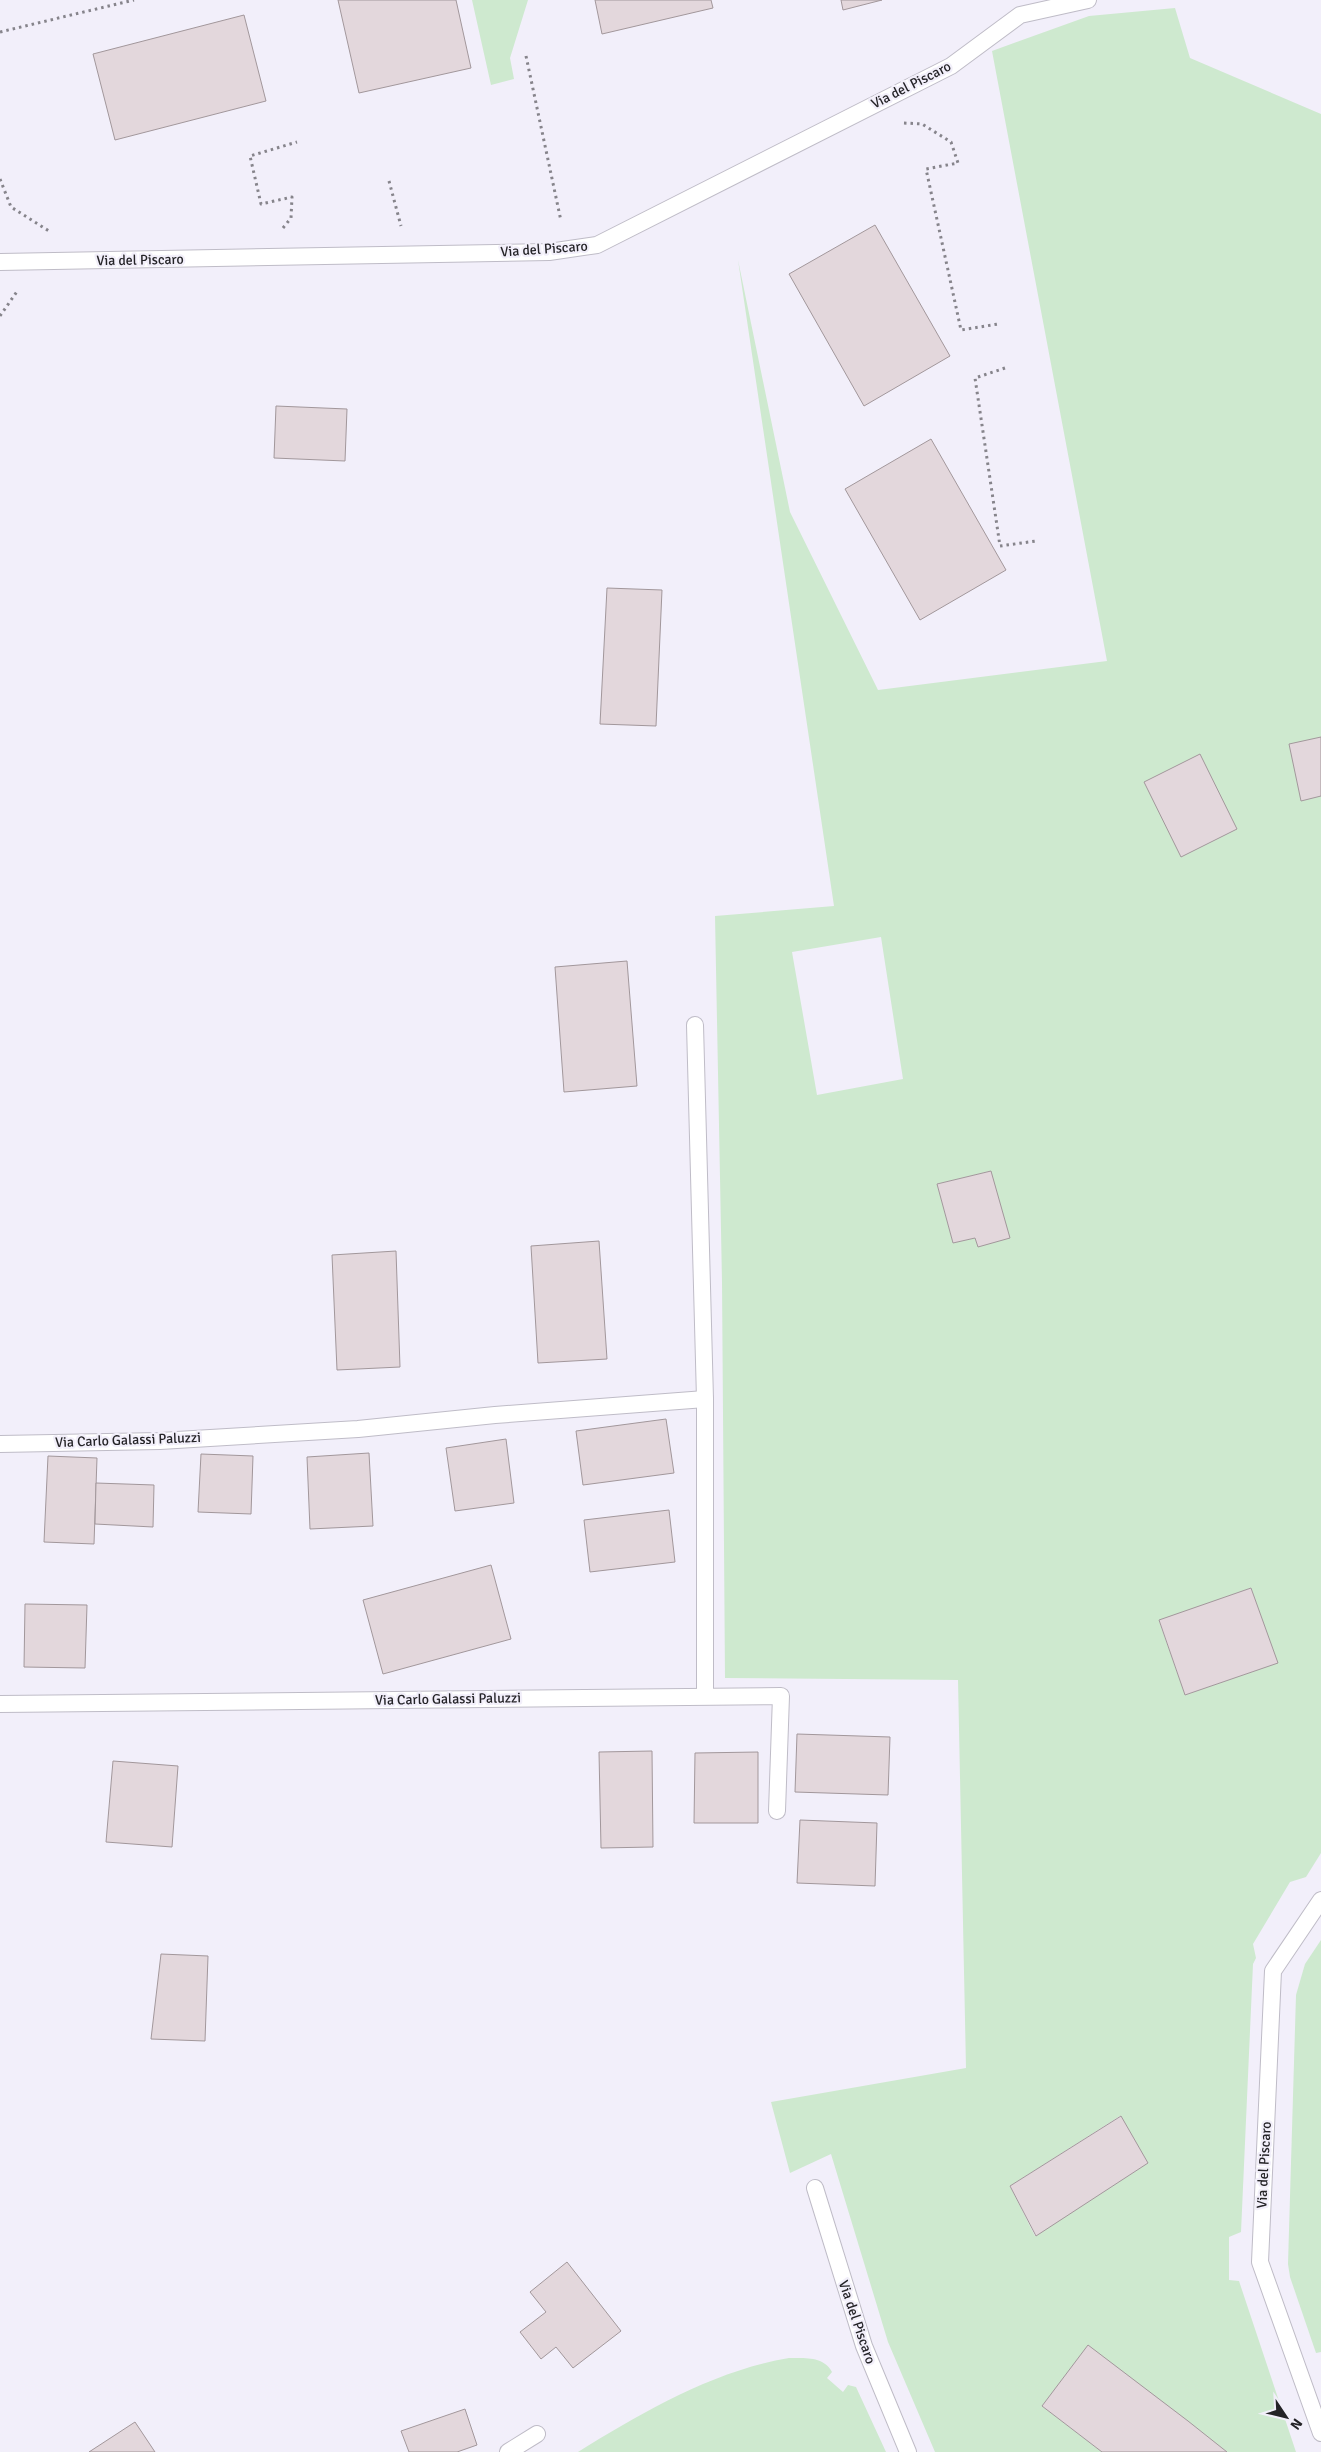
<svg xmlns="http://www.w3.org/2000/svg" width="1321" height="2452" font-family="Signika,sans-serif">
<rect width="100%" height="100%" fill="#f2effa"/>
<g fill="#cee9cf" fill-rule="evenodd">
<path d="M472 0H528L510 58 514 79 491 85Z"/>
<path d="M1175 8 1190 58 1321 114V1853L1306 1877 1290 1882 1253 1944 1256 1958 1253 1964 1241 2232 1229 2237V2280L1239 2281 1296 2452H1227L1088 2346 1042 2406 1102 2452H935L888 2342 831 2154 790 2173 771 2102 966 2068 958 1680 725 1678 722 1282 715 916 834 906 738 260 790 512 878 690 1107 661 992 51 1089 16ZM881 937 903 1079 817 1095 792 952ZM991 1171 975 1238 953 1243 937 1184ZM1251 1588 1277 1663 1185 1695 1159 1621ZM1120 2116 1148 2163 1035 2236 1010 2186Z"/>
<path d="M1321 1940V2352L1316 2353 1290 2277 1288 2264 1296 1995 1305 1964Z"/>
<path d="M789 2358C804 2358 824 2356 832 2372L827 2378 843 2392 848 2385 856 2387 886 2452H578C643 2412 713 2371 789 2358Z"/>
</g>
<g fill="#e3d7dc" stroke="#a2979b">
<path d="M338 0H456L471 68 359 93Z"/>
<path d="M595 0H711L713 8 602 34Z"/>
<path d="M841 0H882L843 10Z"/>
<path d="M244 15 266 101 115 140 93 54Z"/>
<path d="M875 225 950 356 864 406 789 274Z"/>
<path d="M276 406 347 409 345 461 274 458Z"/>
<path d="M931 439 1006 570 920 620 845 489Z"/>
<path d="M607 588 662 590 656 726 600 724Z"/>
<path d="M1321 737V796L1301 801 1289 744Z"/>
<path d="M1200 754 1237 829 1181 857 1144 782Z"/>
<path d="M627 961 637 1086 564 1092 555 967Z"/>
<path d="M991 1171 1010 1238 978 1247 975 1238 953 1243 937 1184Z"/>
<path d="M599 1241 607 1359 538 1363 531 1246Z"/>
<path d="M396 1251 400 1367 337 1370 332 1255Z"/>
<path d="M666 1419 674 1473 583 1485 576 1431Z"/>
<path d="M506 1439 514 1503 455 1511 446 1448Z"/>
<path d="M369 1453 373 1526 310 1529 307 1457Z"/>
<path d="M201 1454 253 1456 251 1514 198 1512Z"/>
<path d="M48 1456 97 1458 94 1544 44 1542Z"/>
<path d="M96 1483 154 1485 153 1527 95 1524Z"/>
<path d="M669 1510 675 1562 590 1572 584 1520Z"/>
<path d="M491 1565 511 1639 383 1674 363 1600Z"/>
<path d="M1251 1588 1278 1663 1185 1695 1159 1620Z"/>
<path d="M25 1604 87 1605 85 1668 24 1667Z"/>
<path d="M797 1734 890 1737 888 1795 795 1792Z"/>
<path d="M652 1751 653 1847 601 1848 599 1752Z"/>
<path d="M758 1752V1823H694L695 1753Z"/>
<path d="M113 1761 178 1766 172 1847 106 1842Z"/>
<path d="M800 1820 877 1823 875 1886 797 1883Z"/>
<path d="M161 1954 208 1956 205 2041 151 2039Z"/>
<path d="M1121 2116 1148 2163 1036 2236 1010 2186Z"/>
<path d="M567 2262 621 2331 573 2368 556 2347 541 2359 520 2332 546 2312 530 2292Z"/>
<path d="M1088 2345 1188 2421 1227 2452H1102L1042 2406Z"/>
<path d="M465 2409 477 2445 457 2452H409L401 2431Z"/>
<path d="M135 2422 155 2452H89Z"/>
</g>
<g fill="none" stroke-linecap="round" stroke-linejoin="round">
<defs>
<g id="service">
<path d="M0 262 549 252 597 245 951 66 1020 15 1088 0"/>
<path d="M695 1025 705 1399V1696"/>
<path d="M0 1444 160 1441 358 1429 495 1415 705 1399"/>
<path d="M0 1704 781 1696 777 1811"/>
<path d="M1321 1900 1273 1971 1260 2262 1321 2433"/>
<path d="M815 2188 864 2346 908 2452"/>
<path d="M508 2452 537 2434"/>
</g>
</defs>
<use href="#service" stroke="#bfbcc7" stroke-width="18"/>
<g stroke="#86848b" stroke-width="3" stroke-dasharray="2.5 4" stroke-linecap="butt">
<path d="M0 32 134 0"/>
<path d="M526 56 561 221"/>
<path d="M904 123 922 124 951 142 958 163 926 169 961 330 998 324"/>
<path d="M0 179 11 207 49 231"/>
<path d="M389 181 401 226"/>
<path d="M283 228 291 218 292 197 261 204 250 156 297 142"/>
<path d="M0 316 18 290"/>
<path d="M1005 368 975 378 1000 546 1036 541"/>
</g>
<use href="#service" stroke="#fff" stroke-width="16"/>
</g>
<g text-anchor="middle" dominant-baseline="central" stroke-width="4.5" stroke-linejoin="round" paint-order="stroke">
<g font-size="14" fill="#242327" stroke="#f2effa">
<text transform="translate(911 85) rotate(-27)">Via del Piscaro</text>
<text transform="translate(544 249) rotate(-4)">Via del Piscaro</text>
<text transform="translate(140 260) rotate(-1)">Via del Piscaro</text>
<text transform="translate(128 1440) rotate(-2)">Via Carlo Galassi Paluzzi</text>
<text transform="translate(448 1699) rotate(-1)">Via Carlo Galassi Paluzzi</text>
<text transform="translate(1264 2165) rotate(-87)">Via del Piscaro</text>
<text transform="translate(857 2322) rotate(71)">Via del Piscaro</text>
</g>
</g>
<g transform="translate(1286 2417) rotate(125)" stroke="#f2effa" stroke-width="4" paint-order="stroke">
<path d="M0-4L9 19L0 12L-9 19Z" fill="#242327"/>
<text y="-8" font-size="14" font-weight="bold" text-anchor="middle" fill="#242327">N</text>
</g>
</svg>
